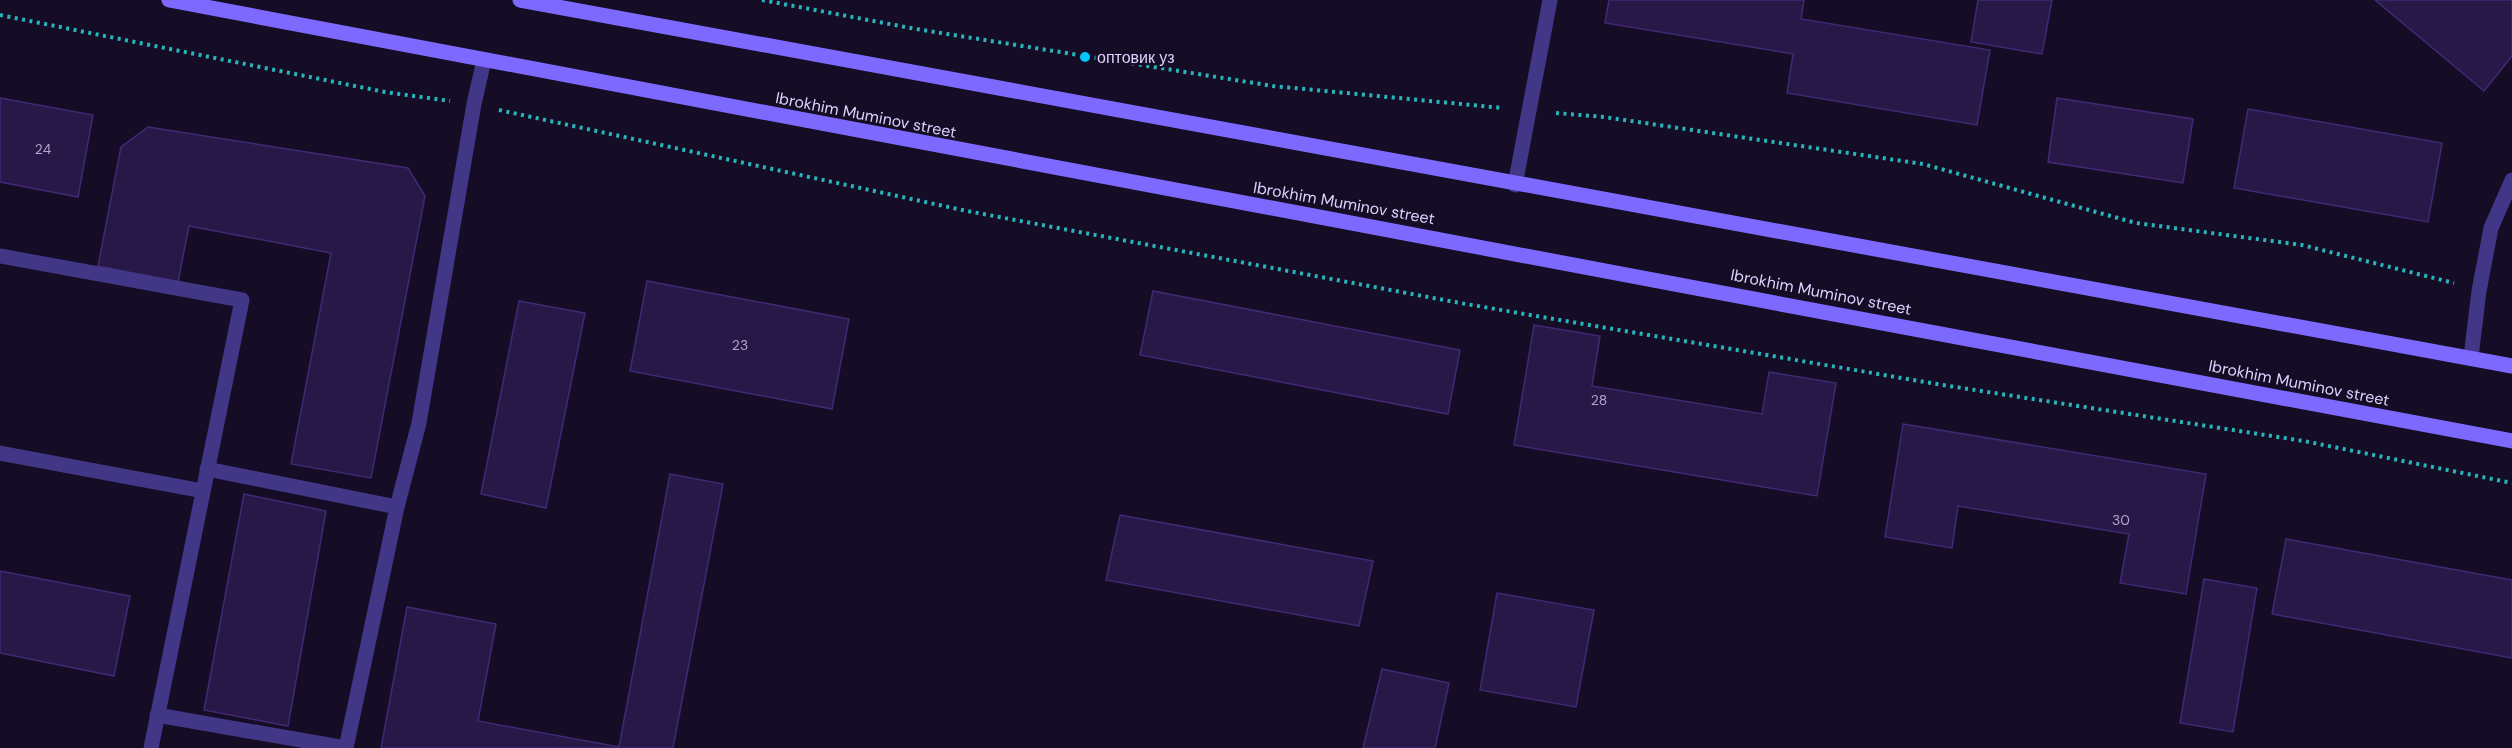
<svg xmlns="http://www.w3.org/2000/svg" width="2512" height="748" font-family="'DM Sans',sans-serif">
<rect width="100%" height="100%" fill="#140d25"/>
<g fill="#271847" stroke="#412975" stroke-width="1.5">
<path d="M1609 0H1804L1801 19 1990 50 1977 125 1787 93 1793 54 1605 23Z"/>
<path d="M1978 0H2052L2042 54 1971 42Z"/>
<path d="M2375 0H2512V56L2484 91Z"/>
<path d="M0 98 93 115 78 197 0 182Z"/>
<path d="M2057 98 2193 119 2183 183 2048 162Z"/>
<path d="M2248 109 2442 143 2428 222 2234 188Z"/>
<path d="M148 127 408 168 425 196 371 478 291 464 331 253 189 226 178 282 98 266 121 147Z"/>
<path d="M647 281 849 319 832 409 630 371Z"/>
<path d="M1153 291 1460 350 1448 414 1140 355Z"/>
<path d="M519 301 585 313 546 508 481 494Z"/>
<path d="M1534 325 1600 336 1592 386 1762 414 1769 372 1836 383 1817 496 1514 445Z"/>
<path d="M1903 424 2206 474 2186 594 2120 583 2129 534 1958 506 1952 548 1885 537Z"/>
<path d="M670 474 723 484 673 748H381L407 607 496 624 478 721 619 747Z"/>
<path d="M244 494 326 511 288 726 204 710Z"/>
<path d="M1120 515 1373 561 1359 626 1106 580Z"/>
<path d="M2286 539 2512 580V658L2272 614Z"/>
<path d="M0 571 130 596 114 676 0 653Z"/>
<path d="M2204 579 2257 588 2233 732 2180 723Z"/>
<path d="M1497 593 1594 610 1576 707 1480 690Z"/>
<path d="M1382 669 1449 683 1435 748H1363Z"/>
</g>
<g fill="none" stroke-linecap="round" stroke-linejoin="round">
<g stroke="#28b5bd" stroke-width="4" stroke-dasharray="3 4.5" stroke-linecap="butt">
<path d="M762 0 916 29 1273 86 1503 108"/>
<path d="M0 15 385 92 450 101"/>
<path d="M499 110 967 211 1460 303 1949 386 2304 441 2512 483"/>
<path d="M1556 113 1604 117 1923 164 2136 223 2302 245 2454 283"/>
</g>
<g stroke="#423687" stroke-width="15">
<path d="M1515 185 1550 0"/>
<path d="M346 748 397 507 419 423 474 104 484 60"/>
</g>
<g stroke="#423687" stroke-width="15">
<path d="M0 256 242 300 151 748"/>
<path d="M2471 357 2479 291 2491 228 2512 180"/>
<path d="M0 453 203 491"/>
<path d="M207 469 397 507"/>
<path d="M157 715 346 748"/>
</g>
<g stroke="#7e69ff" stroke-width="15">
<path d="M169 0C949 150 1731 294 2512 441"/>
<path d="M520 0 2512 366"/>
</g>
</g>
<circle fill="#00c6fd" stroke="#140d25" stroke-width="2" cx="1085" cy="57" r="6"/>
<g text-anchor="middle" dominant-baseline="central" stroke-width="4.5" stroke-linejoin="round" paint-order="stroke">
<g font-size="14" fill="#afa4d1">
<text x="43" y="149">24</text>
<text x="740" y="345">23</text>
<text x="1599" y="400">28</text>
<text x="2121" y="520">30</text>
</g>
<g font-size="16" fill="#dcd2ff" stroke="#140d25" text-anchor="start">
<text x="1097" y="57">оптовик уз</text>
</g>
<g font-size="16" fill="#dcd2ff" stroke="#140d25">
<text transform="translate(866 115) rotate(11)">Ibrokhim Muminov street</text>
<text transform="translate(1344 203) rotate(10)">Ibrokhim Muminov street</text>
<text transform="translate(1821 292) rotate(11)">Ibrokhim Muminov street</text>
<text transform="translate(2299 383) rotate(11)">Ibrokhim Muminov street</text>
</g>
</g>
</svg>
